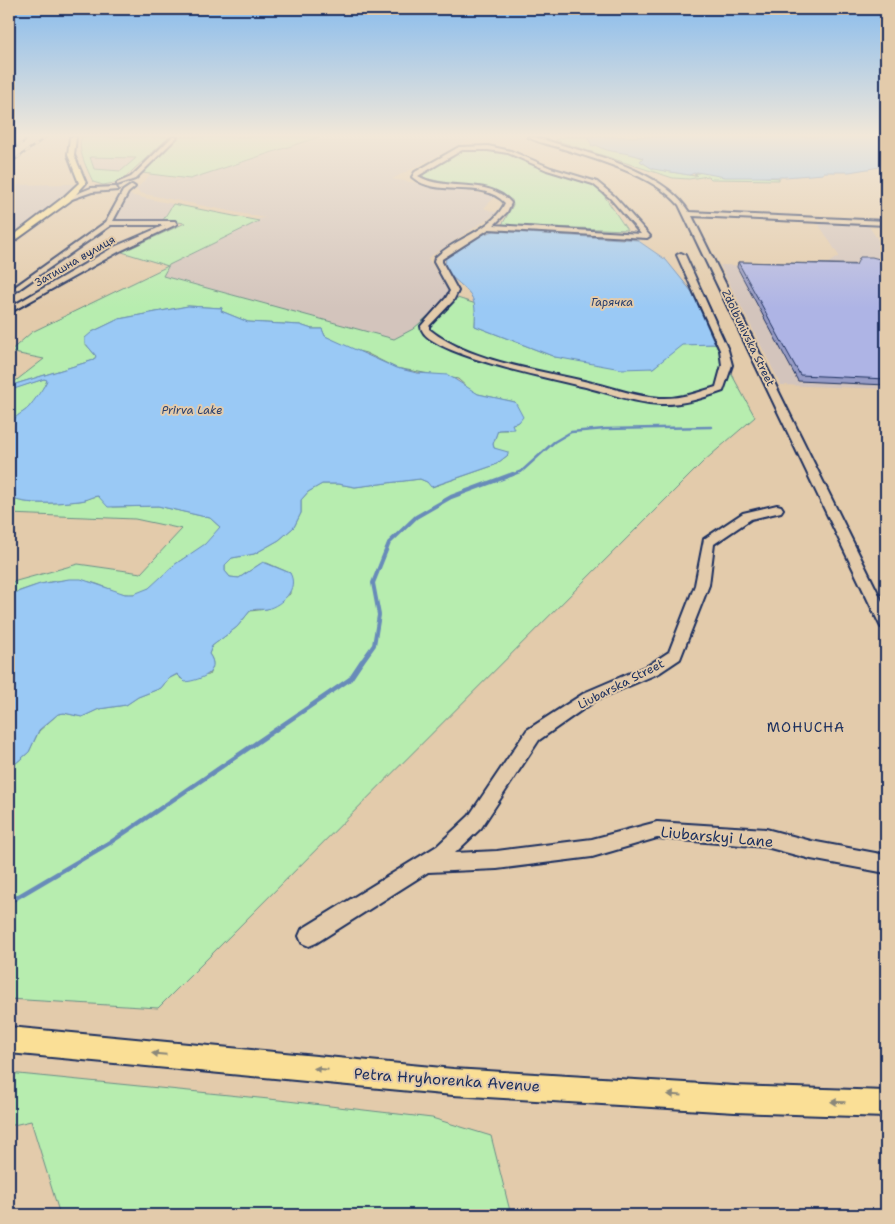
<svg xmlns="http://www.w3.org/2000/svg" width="895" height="1224" font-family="'Shantell Sans',sans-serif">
<rect width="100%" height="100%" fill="#e3cbab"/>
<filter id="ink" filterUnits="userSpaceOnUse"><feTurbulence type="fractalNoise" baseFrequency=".02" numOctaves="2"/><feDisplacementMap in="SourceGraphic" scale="10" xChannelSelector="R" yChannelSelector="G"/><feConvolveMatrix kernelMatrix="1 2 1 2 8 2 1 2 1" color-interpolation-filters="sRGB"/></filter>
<g filter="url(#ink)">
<g fill="#d3c4bc">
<path d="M319 137H474L392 179 490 195 495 197 484 208 497 213 428 258 451 296 413 329 394 339 163 276 169 265 260 220 256 219 265 218 140 193 136 189 151 174 177 179Z"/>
<path d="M90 157 137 159 121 171 94 169Z"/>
<path d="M73 184 76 187 13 233H9V185Z"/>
<path d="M129 195 173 204 163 220 113 222Z"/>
<path d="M818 223 868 225 886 252V389L781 385 720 265 822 267 839 256Z"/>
</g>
<g fill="#b7edaf" stroke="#698e86" fill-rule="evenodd">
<path d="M82 137H169L120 182 103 185 93 182C88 170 76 149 82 137ZM90 157 136 158 121 171 94 169Z"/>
<path d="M179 137H319L190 179 142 173Z"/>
<path d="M565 137H589L639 154 661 170 695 176 697 175 694 174 702 172 779 178V180L711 179 708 176 689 179 673 178 555 140Z"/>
<path d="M474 149 503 152 546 170 593 184 603 194 627 230 502 225 513 205 512 200 501 194 424 178 423 175 457 152Z"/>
<path d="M173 204 259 221 169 265 163 276 394 339 413 329 451 296 476 304 475 326 555 357 653 368 682 344H715L755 417 704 461 158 1008 9 999V769L29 752 39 731 58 714 64 713 82 717 99 709 126 705 138 697 161 688 168 679 178 674 181 679 209 675C213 667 215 662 209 654L212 646 237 627 250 611 267 609 290 594V573L267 563 260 564 239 578 230 577 225 571V565L232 558 254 554 279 540 294 527 301 513V500L308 492 322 484H338L355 487 420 479 427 482 432 487 495 465 508 455 494 448 493 444 498 430H507L512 424 519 422 515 402 478 394 469 389 458 379 396 368 366 353 350 349 325 336 322 329H312L300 325 248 322 221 311 222 308 188 306 119 319 92 332 85 343 96 356 94 360 9 386 44 359 9 352 32 332 168 266 122 252 185 223 163 220Z"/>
<path d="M44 379 47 380C46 385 34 402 29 407 23 414 16 414 12 424L9 425V390Z"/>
<path d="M98 496 113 507 158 506 210 518 220 527C211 546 189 553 173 566 162 575 150 593 134 594 121 596 109 588 97 584 66 574 38 584 9 595V583L78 564 141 573 182 529 135 519 9 514V497C25 506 61 503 79 501 86 501 91 497 98 496Z"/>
<path d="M9 1073 279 1100 432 1118 491 1136 511 1215H60L31 1121 9 1126Z"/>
</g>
<g fill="#9ac9f5" stroke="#678bb9">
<path d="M587 137H886V166L849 172H824L823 174 785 177H725L697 172 689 175 653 169 640 161 643 158C627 151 609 154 596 145L590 147 592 145Z"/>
<path d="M494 231 637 240 666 260 692 292 715 344 682 345 653 368 621 369 555 357 475 326C477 289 468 294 445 270L446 256 474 237Z"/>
<path d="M188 306 222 308 221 311 248 322 300 325 312 329H322L325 336 396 368 417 373 448 375 478 394 515 402 523 417 519 422 512 424 514 429 498 430 493 444 494 448 508 452V455L495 465 431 487 427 482 420 479 355 487 338 484H322L308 492 301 500V513L294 527 279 540 254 554 232 558 225 565V571L230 577 239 578 263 562 290 573C299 589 282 605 267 609 261 610 256 608 250 611L237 627 212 646 209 654C222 672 201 680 185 682L177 674 168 679 161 688 138 697 126 705 99 709 82 717 64 713 58 714 39 730 29 752 9 769V595L40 584 69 579H81L125 594H134L149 588 174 565 205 544 220 527 210 518 158 506 108 507 98 496C91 496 86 501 79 501 61 503 24 506 9 497V425L12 424C15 414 23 414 29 407 33 402 46 385 47 380L44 379 11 390H9V386L94 360 96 356 85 343V338L92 332 119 319Z"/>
</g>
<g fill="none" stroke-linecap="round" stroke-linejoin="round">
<path stroke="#678bb9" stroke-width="2.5" d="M509 476 522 471 554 442 571 432 605 429 711 427"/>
<path stroke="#678bb9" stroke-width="4" d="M361 663 374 645 379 615 373 583 389 543 416 517 451 497 513 474"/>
<path stroke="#678bb9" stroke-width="4.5" d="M9 902 111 842 350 679 362 661"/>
<defs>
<g id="minor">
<path d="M172 137H177L135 179 117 185V183L131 177Z"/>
<path d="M528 137H535C582 152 662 168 689 212L886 221V225L692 216 886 609V628L881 627 879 623 679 205C654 175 597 160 561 148 550 145 537 142 528 137Z"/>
<path d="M488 146 511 151 551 168 597 182 614 196 650 236 647 238 489 229 442 259V262L458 291 453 301 429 326V329C471 363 541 370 592 383 615 388 636 397 660 398 679 399 697 393 716 387L722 365 720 350 677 255 681 253 685 255 728 350 732 365 723 391C703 398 682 405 660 404 635 403 613 394 589 388 564 381 420 354 421 326L446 298 450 291 434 262 435 258C456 237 492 231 505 203 482 178 438 199 412 177L415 172 459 147ZM462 150H488L508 153 547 170 593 184 610 198 641 234 494 225 507 212 511 203C489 176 446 193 418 176Z"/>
<path d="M132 185 135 187 128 193 113 221H175L177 224 120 251 9 313V308L114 247 165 225H111L9 296V291L106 222 123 191Z"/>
<path d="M116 187 118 190 92 192 69 200 64 199 91 188Z"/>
<path d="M777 505 781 506 783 509 781 512 751 519 714 544 709 585 680 659 659 673 596 700 539 740 481 828 455 853 497 851 592 839 657 822 766 829 811 841 886 855V873L811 859 766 847 657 838 592 857 497 869 428 872 316 943 309 946 302 943 299 936 302 929 437 846 469 816 527 730 586 692 649 665 669 652 695 585 704 539 743 513Z"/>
</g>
<g id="major">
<path d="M70 137H76L74 155 86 183 70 201 9 245V239L64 197 79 183 68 155Z"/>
<path d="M9 1027 453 1069 735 1086 886 1091V1117L735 1112 453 1095 9 1053Z"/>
</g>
</defs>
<use href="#minor" stroke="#1b2f5e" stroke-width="4"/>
<use href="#major" stroke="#1b2f5e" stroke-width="4"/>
<use href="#minor" fill="#e3cbab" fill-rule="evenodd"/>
<use href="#major" fill="#fadf96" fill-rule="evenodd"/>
<defs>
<g id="rail">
<path d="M9 151 32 137"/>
<path d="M9 164 46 137"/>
</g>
</defs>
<use href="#rail" stroke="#1b2f5e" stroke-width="2.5"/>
<use href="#rail" stroke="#e3cbab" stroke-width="2" stroke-dasharray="5" stroke-linecap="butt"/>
</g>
<path fill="#969bc5" stroke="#1b2f5e" d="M738 262 886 265V385L798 381 737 267Z"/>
<path fill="#aeb4e5" stroke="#1b2f5e" d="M860 257H872L883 260 886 265V379L800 375 738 262 856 265Z"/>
<defs><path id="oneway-solid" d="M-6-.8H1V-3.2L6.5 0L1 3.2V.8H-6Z" transform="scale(1.25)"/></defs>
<g fill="#8a877a">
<use href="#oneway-solid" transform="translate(159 1054) rotate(-175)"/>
<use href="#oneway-solid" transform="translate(321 1069) rotate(-175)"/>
<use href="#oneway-solid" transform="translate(675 1095) rotate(-177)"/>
<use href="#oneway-solid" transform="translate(838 1102) rotate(-178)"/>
</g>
</g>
<linearGradient id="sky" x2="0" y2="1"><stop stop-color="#89bced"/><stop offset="0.44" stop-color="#f2e8d9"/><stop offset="1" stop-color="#f2e8d9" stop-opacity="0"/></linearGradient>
<rect width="895" height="308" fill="url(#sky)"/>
<g text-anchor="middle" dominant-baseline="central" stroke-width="4" stroke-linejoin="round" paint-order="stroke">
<g font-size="11" fill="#1b2f5e" stroke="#e3cbab">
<text transform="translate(75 261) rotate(-30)">Затишна вулиця</text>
<text transform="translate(748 338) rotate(64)">Zdolbunivska Street</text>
</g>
<g font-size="11" font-style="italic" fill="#283e6d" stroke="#e3cbab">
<text x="612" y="302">Гарячка</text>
<text x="192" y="410">Prirva Lake</text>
</g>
<g font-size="12" fill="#1b2f5e" stroke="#e3cbab">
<text transform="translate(621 684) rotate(-27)">Liubarska Street</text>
</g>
<g font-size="14" letter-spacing="1" fill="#1b2f5e" stroke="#e3cbab">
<text x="806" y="727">MOHUCHA</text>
</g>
<g font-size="15" fill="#1b2f5e" stroke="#e3cbab">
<text transform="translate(717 837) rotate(5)">Liubarskyi Lane</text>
<text transform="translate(447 1080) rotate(4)">Petra Hryhorenka Avenue</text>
</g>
</g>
<rect width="895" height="1224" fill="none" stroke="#e3cbab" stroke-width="30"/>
<rect x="15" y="15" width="865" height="1194" fill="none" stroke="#1b2f5e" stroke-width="2" filter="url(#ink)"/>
</svg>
